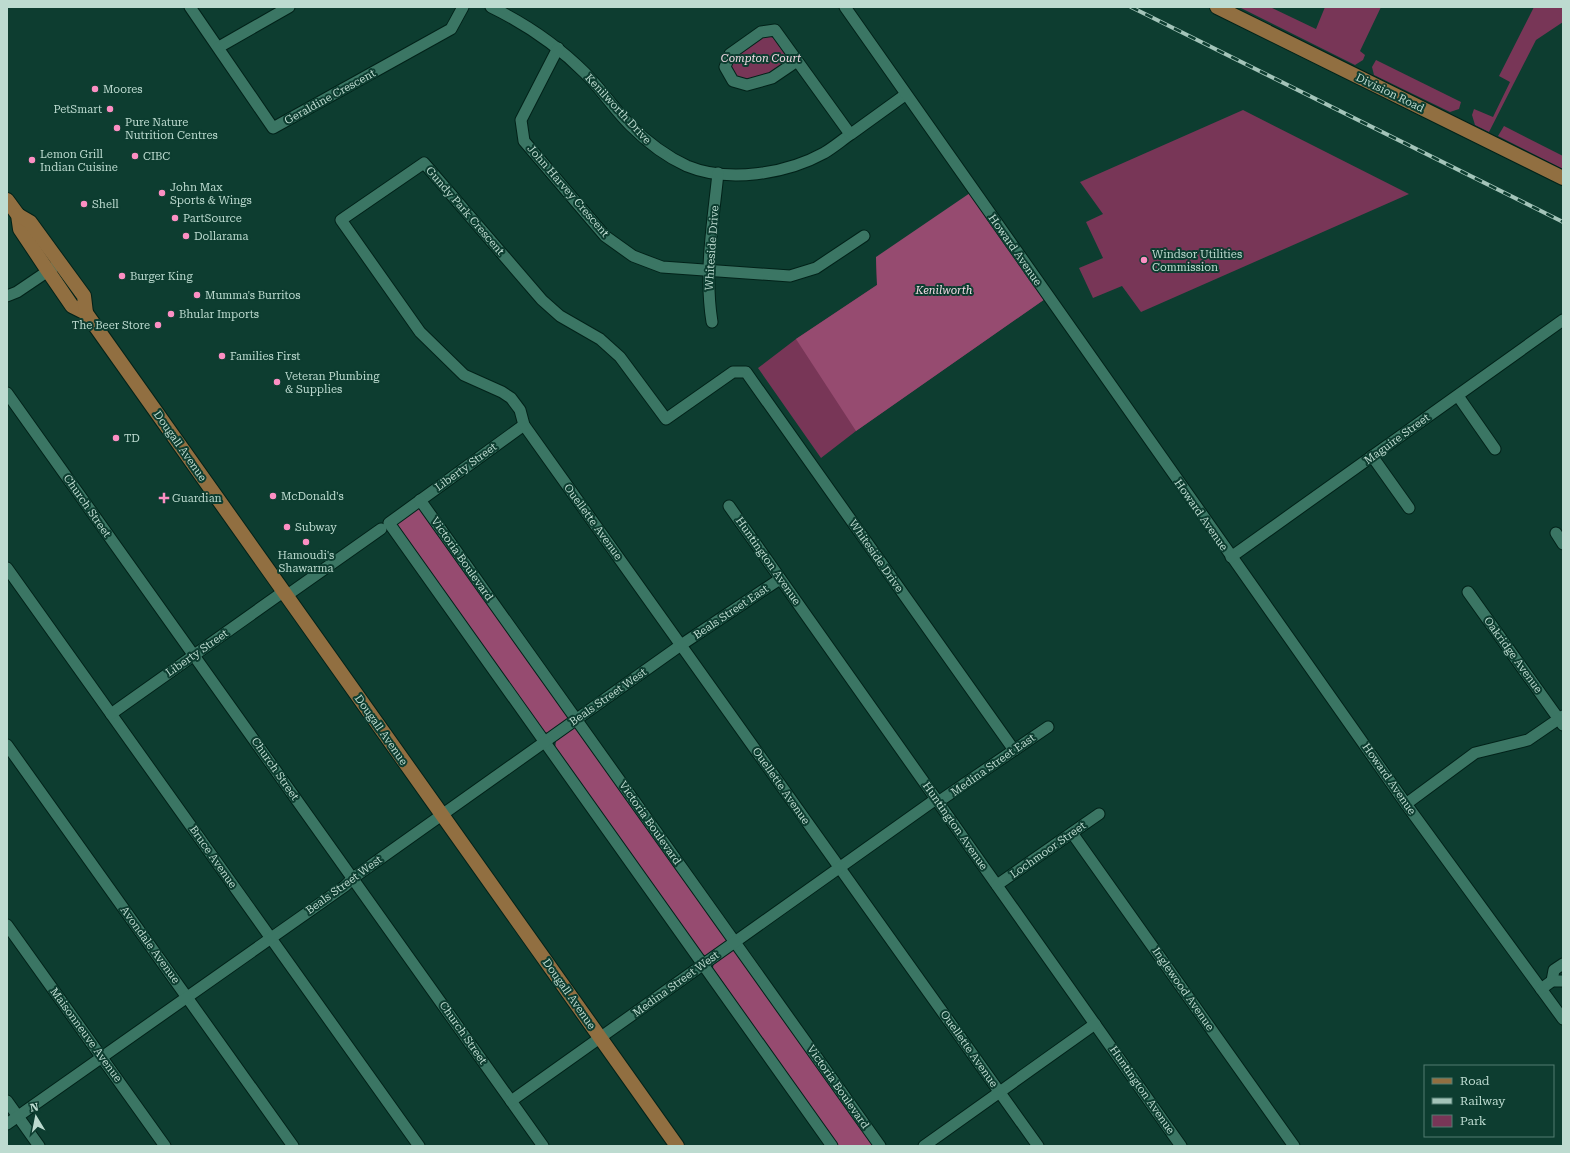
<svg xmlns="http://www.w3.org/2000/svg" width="1570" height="1153" font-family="'Roboto Serif',serif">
<rect width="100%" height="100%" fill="#0d3d30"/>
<g fill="#783657">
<path d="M1239 7H1270L1316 29 1325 7H1381L1360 51 1365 55 1363 60 1355 65Z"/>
<path d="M1534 7H1561L1563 10V22L1536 40 1489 132 1475 125 1472 115 1474 109 1493 117 1510 82 1499 76Z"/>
<path d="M766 35C776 37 786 47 788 58 776 74 755 81 736 78L731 68 733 57Z"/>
<path d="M1376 60 1461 102 1459 109 1450 112 1374 75 1372 67Z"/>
<path d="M1243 110 1409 194 1141 312 1122 286 1093 298 1079 268 1103 258 1086 222 1103 214 1080 182Z"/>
<path d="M1504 126 1563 156V169L1498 136Z"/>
<path d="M876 257 1045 299 856 431 821 458 758 368 796 339 877 285Z"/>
</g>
<g fill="#964b70">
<path d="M970 193 1045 299 856 431 796 339 877 285 876 257Z"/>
<path d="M417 507H421L569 716 568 719 549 733 543 732 397 524 398 520Z"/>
<path d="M573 728H577L727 940 707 956 702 954 555 748 556 741Z"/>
<path d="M734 949 875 1146H837L713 968 714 962Z"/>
</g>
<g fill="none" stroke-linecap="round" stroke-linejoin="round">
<defs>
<g id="minor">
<path d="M190 7 273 128 451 29 463 7"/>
<path d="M491 7C526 24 557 45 585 73 601 89 614 109 630 125 647 142 665 156 687 166 728 183 786 174 824 153 834 147 842 140 851 134 869 121 887 108 905 95"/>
<path d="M845 7 1406 804 1563 1019"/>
<path d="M219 47 289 7"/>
<path d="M558 48 521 120 524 141 605 236 633 256 662 267 790 276 816 268 864 236"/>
<path d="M797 61 772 78 747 85 733 81 725 67 730 54 761 32 775 30 850 134"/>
<path d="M7 296 17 292 54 267"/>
<path d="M712 322C704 272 713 223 718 173"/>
<path d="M7 393 543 1146"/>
<path d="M1458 396 1495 449"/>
<path d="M524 425 389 523 832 1146"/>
<path d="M1372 456 1409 508"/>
<path d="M420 500 880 1146"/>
<path d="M729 506 1181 1146"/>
<path d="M1556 533 1563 544"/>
<path d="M1231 557 1563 320"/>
<path d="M7 568 419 1146"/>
<path d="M1468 592 1563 725"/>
<path d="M286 596 381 529"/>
<path d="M111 714 283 592"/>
<path d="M7 745 293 1146"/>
<path d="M1014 750 746 372H733L666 419 620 357 600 339 560 316 542 300 424 163 341 220 420 332 464 375 502 392 511 398 520 410 524 425 1038 1146"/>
<path d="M938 802 1048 727"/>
<path d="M1406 804 1475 753 1528 740 1563 716"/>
<path d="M1072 833 1294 1146"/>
<path d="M997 885 1099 814"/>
<path d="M7 925 165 1146"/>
<path d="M1552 981 1554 970 1563 964"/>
<path d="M1541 989 1552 981H1563"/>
<path d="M7 1101 39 1146"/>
<path d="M511 1101 936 799"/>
<path d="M7 1124 345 886 353 878 681 645 780 579"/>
<path d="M924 1146 1095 1024"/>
</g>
<g id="major">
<path d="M1217 7 1563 178"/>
<path d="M7 200 18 215 20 229 48 271 72 306 86 313 677 1146"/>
<path d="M18 215 30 222 84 296 86 313"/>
</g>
</defs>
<use href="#minor" stroke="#022219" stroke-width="13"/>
<use href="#major" stroke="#022219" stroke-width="16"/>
<use href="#minor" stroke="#3b7664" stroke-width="11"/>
<use href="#major" stroke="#916f41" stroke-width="14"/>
<defs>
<path id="rail" d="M1131 7 1563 222"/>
</defs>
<use href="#rail" stroke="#a3c4b9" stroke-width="4"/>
<use href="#rail" stroke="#0d3d30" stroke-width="2.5" stroke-dasharray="8" stroke-linecap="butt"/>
</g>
<g fill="#fc8fc3" stroke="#0d3d30" stroke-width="1.5">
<circle cx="95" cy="89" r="4"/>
<circle cx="110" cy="109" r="4"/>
<circle cx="117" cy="128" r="4"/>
<circle cx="135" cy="156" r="4"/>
<circle cx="32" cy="160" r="4"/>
<circle cx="162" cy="193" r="4"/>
<circle cx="84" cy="204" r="4"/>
<circle cx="175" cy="218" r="4"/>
<circle cx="186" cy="236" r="4"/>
<circle cx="1144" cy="260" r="4"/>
<circle cx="122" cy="276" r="4"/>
<circle cx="197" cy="295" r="4"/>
<circle cx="171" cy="314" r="4"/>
<circle cx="158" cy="325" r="4"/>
<circle cx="222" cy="356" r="4"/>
<circle cx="277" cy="382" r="4"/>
<circle cx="116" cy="438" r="4"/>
<circle cx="273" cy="496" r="4"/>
<path d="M162 492h4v4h4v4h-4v4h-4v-4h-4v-4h4z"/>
<circle cx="287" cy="527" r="4"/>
<circle cx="306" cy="542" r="4"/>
</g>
<g text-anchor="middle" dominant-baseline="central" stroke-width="4" stroke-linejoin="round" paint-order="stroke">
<g font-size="11" font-style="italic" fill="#f2dbe4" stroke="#0d3d30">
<text x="761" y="58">Compton Court</text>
<text x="944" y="290">Kenilworth</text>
</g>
<g font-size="11" fill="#bddbd0" stroke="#0d3d30" text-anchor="start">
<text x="103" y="89">Moores</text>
<text x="102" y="109" text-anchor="end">PetSmart</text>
<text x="125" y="122">Pure Nature<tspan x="125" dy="13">Nutrition Centres</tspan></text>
<text x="40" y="154">Lemon Grill<tspan x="40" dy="13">Indian Cuisine</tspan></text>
<text x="143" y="156">CIBC</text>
<text x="170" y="187">John Max<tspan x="170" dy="13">Sports &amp; Wings</tspan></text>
<text x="92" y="204">Shell</text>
<text x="183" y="218">PartSource</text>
<text x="194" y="236">Dollarama</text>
<text x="1152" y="254">Windsor Utilities<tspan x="1152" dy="13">Commission</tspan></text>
<text x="130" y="276">Burger King</text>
<text x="205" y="295">Mumma's Burritos</text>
<text x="179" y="314">Bhular Imports</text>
<text x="150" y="325" text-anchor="end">The Beer Store</text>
<text x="230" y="356">Families First</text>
<text x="285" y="376">Veteran Plumbing<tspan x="285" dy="13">&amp; Supplies</tspan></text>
<text x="124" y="438">TD</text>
<text x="281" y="496">McDonald's</text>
<text x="172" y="498">Guardian</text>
<text x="295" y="527">Subway</text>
<text x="306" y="555" text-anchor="middle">Hamoudi's<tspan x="306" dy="13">Shawarma</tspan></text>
</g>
<g font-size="11" fill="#bddbd0" stroke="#0d3d30">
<text transform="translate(1390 93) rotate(26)">Division Road</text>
<text transform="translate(330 97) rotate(-29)">Geraldine Crescent</text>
<text transform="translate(618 109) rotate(47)">Kenilworth Drive</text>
<text transform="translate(568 191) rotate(49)">John Harvey Crescent</text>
<text transform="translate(465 211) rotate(49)">Gundy Park Crescent</text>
<text transform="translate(712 248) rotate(-86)">Whiteside Drive</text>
<text transform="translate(1015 250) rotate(55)">Howard Avenue</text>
<text transform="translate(1397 439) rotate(-36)">Maguire Street</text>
<text transform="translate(180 446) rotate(55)">Dougall Avenue</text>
<text transform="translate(466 467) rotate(-36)">Liberty Street</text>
<text transform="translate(87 506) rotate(55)">Church Street</text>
<text transform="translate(1201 515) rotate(55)">Howard Avenue</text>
<text transform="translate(593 522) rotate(54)">Ouellette Avenue</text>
<text transform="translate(876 556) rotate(55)">Whiteside Drive</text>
<text transform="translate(462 559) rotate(55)">Victoria Boulevard</text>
<text transform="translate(768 561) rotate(55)">Huntington Avenue</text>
<text transform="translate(731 612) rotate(-34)">Beals Street East</text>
<text transform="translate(197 653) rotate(-35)">Liberty Street</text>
<text transform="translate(1513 655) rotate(54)">Oakridge Avenue</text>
<text transform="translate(608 697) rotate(-35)">Beals Street West</text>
<text transform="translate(381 730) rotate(55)">Dougall Avenue</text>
<text transform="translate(993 765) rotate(-35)">Medina Street East</text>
<text transform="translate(275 769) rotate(55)">Church Street</text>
<text transform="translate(1389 779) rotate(55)">Howard Avenue</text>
<text transform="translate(781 786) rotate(55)">Ouellette Avenue</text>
<text transform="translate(650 823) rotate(55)">Victoria Boulevard</text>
<text transform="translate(955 826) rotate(55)">Huntington Avenue</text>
<text transform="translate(1048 850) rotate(-35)">Lochmoor Street</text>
<text transform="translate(213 857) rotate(55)">Bruce Avenue</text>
<text transform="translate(344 885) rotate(-36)">Beals Street West</text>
<text transform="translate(150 945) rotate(54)">Avondale Avenue</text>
<text transform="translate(676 984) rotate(-36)">Medina Street West</text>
<text transform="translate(1183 989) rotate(55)">Inglewood Avenue</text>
<text transform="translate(569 994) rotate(55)">Dougall Avenue</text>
<text transform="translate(463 1033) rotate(55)">Church Street</text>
<text transform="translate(86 1035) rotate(54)">Maisonneuve Avenue</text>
<text transform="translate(969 1049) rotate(55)">Ouellette Avenue</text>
<text transform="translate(838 1087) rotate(55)">Victoria Boulevard</text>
<text transform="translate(1142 1090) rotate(55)">Huntington Avenue</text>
</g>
</g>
<rect width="1570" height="1153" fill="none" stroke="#bddbd0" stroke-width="16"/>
<rect x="1424" y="1065" width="130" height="72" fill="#0d3d30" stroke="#537c70"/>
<rect x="1432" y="1078" width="20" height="6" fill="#916f41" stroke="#537c70"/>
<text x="1460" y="1085" font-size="12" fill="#bddbd0">Road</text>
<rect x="1432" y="1098" width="20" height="6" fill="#a3c4b9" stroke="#537c70"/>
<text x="1460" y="1105" font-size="12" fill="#bddbd0">Railway</text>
<rect x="1432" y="1115" width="20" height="12" fill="#783657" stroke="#537c70"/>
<text x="1460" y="1125" font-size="12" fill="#bddbd0">Park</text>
<g transform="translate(36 1117) rotate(350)" stroke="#0d3d30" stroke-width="3" paint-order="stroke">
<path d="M0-3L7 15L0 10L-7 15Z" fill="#bddbd0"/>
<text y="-6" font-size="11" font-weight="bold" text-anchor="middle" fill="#bddbd0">N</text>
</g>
</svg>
